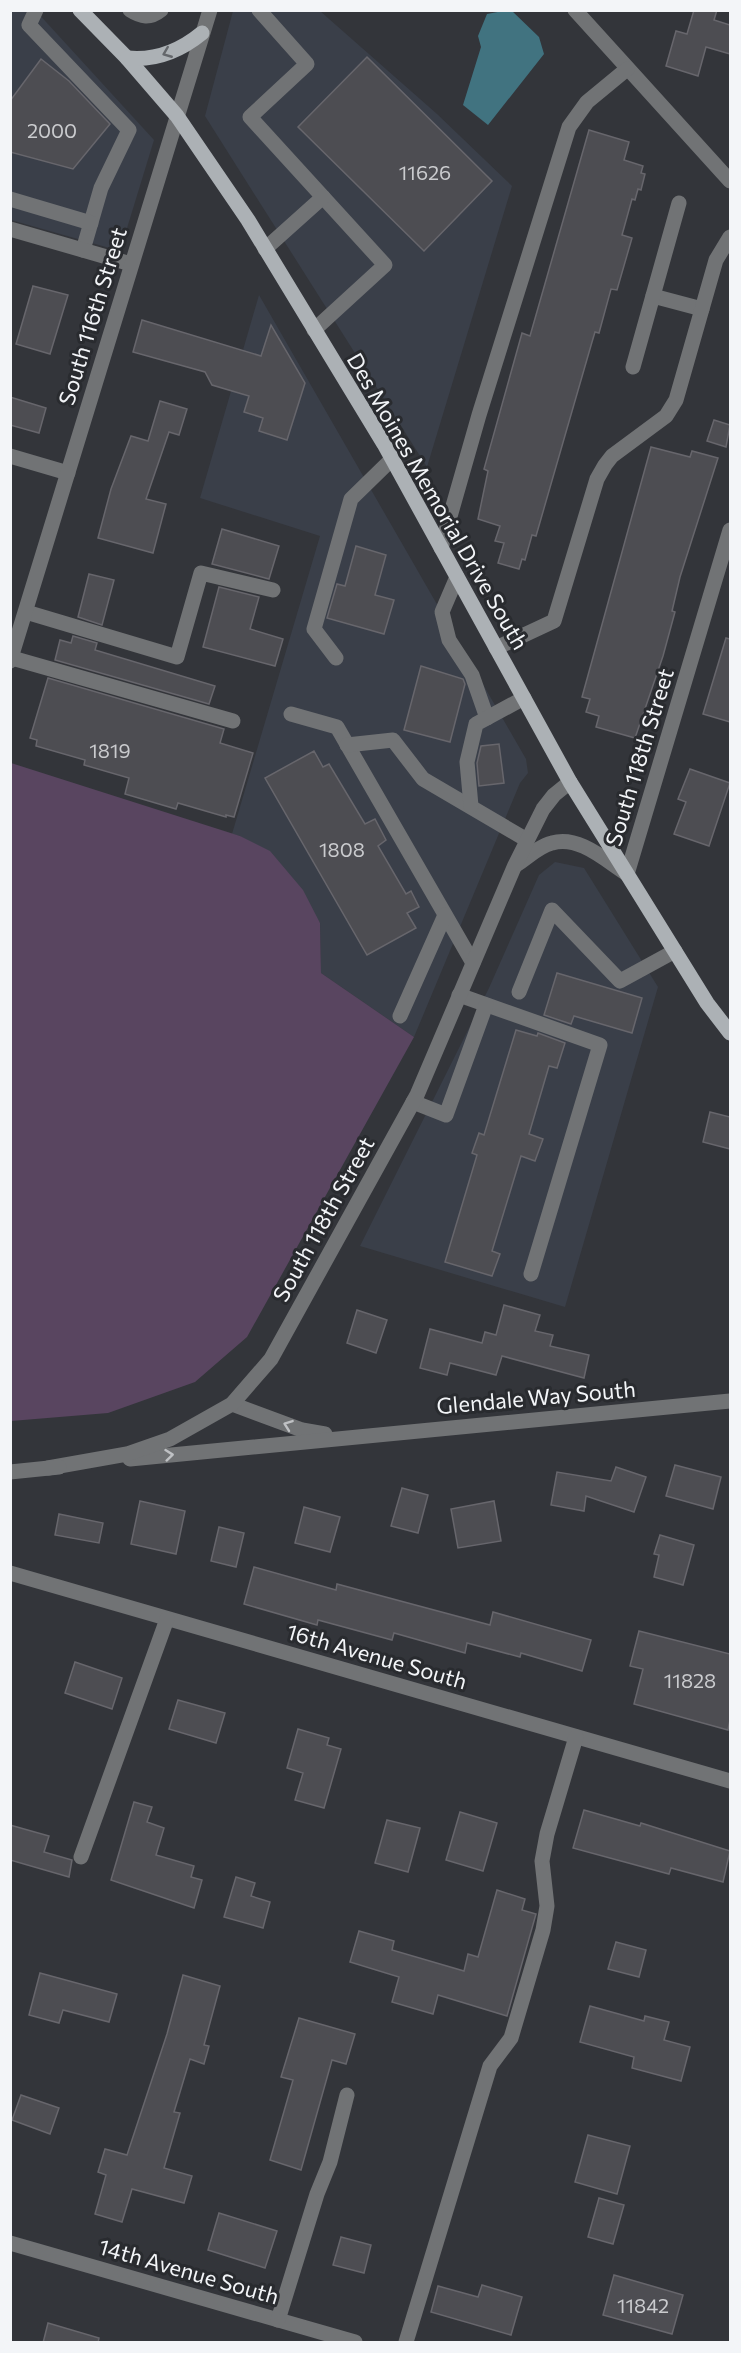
<svg xmlns="http://www.w3.org/2000/svg" width="741" height="2353" font-family="Commissioner,sans-serif">
<rect width="100%" height="100%" fill="#33353a"/>
<g fill="#3a3f49">
<path d="M10 11H36L154 140 120 251 11 220Z"/>
<path d="M233 11H320L437 114 512 186 427 467 205 116Z"/>
<path d="M259 295 526 759 528 773 520 783 414 1037 321 973 320 923 240 836 232 834 320 536 200 498Z"/>
<path d="M555 862 584 868 658 987 565 1307 360 1246 489 988 539 875Z"/>
</g>
<path fill="#594560" d="M11 763 240 836 270 851 303 890 320 923 321 973 414 1037 247 1337 195 1382 108 1413 11 1421Z"/>
<path fill="#417380" d="M503 11H512L539 37 544 54 488 125 463 105 481 47 478 36 487 14Z"/>
<g fill="#4d4d52" stroke="#67666c" stroke-width="1.5">
<path d="M694 10H717L714 20 730 25V54L706 47 698 76 666 66 676 31 687 34Z"/>
<path d="M367 57 492 181 424 251 298 127Z"/>
<path d="M41 59 69 81 110 124 73 169 10 152V101Z"/>
<path d="M589 130 629 142 624 160 643 166 641 173 645 174 641 190 638 189 635 200 632 199 622 235 632 238 617 290 611 289 599 333 595 332 592 342 536 536 532 535 525 560 522 559 519 569 498 563 504 543 495 541 500 526 478 519 488 471 484 469 522 333 530 336Z"/>
<path d="M33 286 68 295 50 354 16 344Z"/>
<path d="M142 320 261 356 271 325 305 383 287 440 259 431 263 418 244 412 249 396 212 385 205 372 133 352Z"/>
<path d="M10 397 46 408 39 433 10 425Z"/>
<path d="M160 401 187 409 179 435 169 432 146 499 166 504 153 553 98 538 111 489 131 436 148 441Z"/>
<path d="M714 420 730 425 726 447 707 441Z"/>
<path d="M651 447 690 457 692 451 718 458 680 577 672 611 675 612 663 656 635 738 596 727 599 716 586 712 590 699 582 697Z"/>
<path d="M222 529 279 546 269 579 212 564Z"/>
<path d="M356 546 386 555 375 595 394 600 384 634 327 618 337 584 345 586Z"/>
<path d="M89 574 114 580 102 625 78 617Z"/>
<path d="M219 587 259 597 250 629 283 639 275 666 203 647Z"/>
<path d="M73 636 97 643 95 650 215 686 209 704 55 660 60 640 71 643Z"/>
<path d="M726 638 730 639V722L703 714Z"/>
<path d="M421 666 463 679 465 684 450 742 404 730Z"/>
<path d="M48 678 224 729 220 743 253 753 234 817 226 815V817L178 803 176 809 125 794 129 778 84 765 85 760 36 746 37 740 30 738Z"/>
<path d="M499 744 504 783 479 786 477 763 481 746Z"/>
<path d="M314 751 323 767 329 764 365 824 375 819 386 840 378 846 406 894 411 891 419 907 407 913 416 928 367 955 265 778Z"/>
<path d="M690 769 730 783 709 846 674 834 686 802 678 799Z"/>
<path d="M557 973 642 998 632 1033 574 1016 571 1024 544 1015Z"/>
<path d="M516 1030 537 1036 538 1033 565 1043 557 1068 549 1066 529 1134 543 1139 535 1161 521 1156 492 1251 500 1254 492 1276 445 1262 477 1155 472 1153 479 1133 484 1135Z"/>
<path d="M710 1112 730 1117V1149L703 1142Z"/>
<path d="M504 1305 540 1315 535 1331 553 1335 550 1346 589 1355 584 1378 502 1356 496 1375 450 1363 447 1375 420 1368 430 1329 482 1343 485 1332 496 1335Z"/>
<path d="M357 1310 387 1320 376 1353 347 1343Z"/>
<path d="M675 1465 721 1477 713 1509 666 1496Z"/>
<path d="M616 1467 646 1477 634 1512 586 1496 584 1511 551 1505 557 1472 611 1481Z"/>
<path d="M402 1488 428 1495 418 1533 391 1526Z"/>
<path d="M140 1501 185 1511 176 1554 131 1544Z"/>
<path d="M494 1501 501 1541 458 1548 451 1509Z"/>
<path d="M304 1507 340 1517 330 1552 295 1543Z"/>
<path d="M59 1514 103 1523 99 1543 55 1535Z"/>
<path d="M219 1527 244 1533 236 1567 211 1561Z"/>
<path d="M660 1535 694 1545 683 1585 654 1577 659 1555 654 1554Z"/>
<path d="M254 1567 336 1590 337 1584 490 1625 493 1612 591 1640 582 1671 521 1653 520 1657 467 1643 465 1653 394 1633 392 1640 318 1620 317 1625 244 1604Z"/>
<path d="M639 1631 730 1654V1720L728 1730 634 1704 643 1669 630 1666Z"/>
<path d="M75 1662 122 1678 112 1709 65 1693Z"/>
<path d="M178 1700 225 1713 216 1743 169 1729Z"/>
<path d="M298 1729 329 1738 327 1745 341 1749 324 1808 295 1800 303 1773 287 1768Z"/>
<path d="M134 1802 152 1807 147 1822 164 1828 156 1855 194 1866 191 1877 202 1880 194 1908 111 1880Z"/>
<path d="M584 1810 640 1826 641 1823 730 1851 723 1882 671 1868 669 1874 573 1848Z"/>
<path d="M460 1812 497 1823 483 1871 446 1860Z"/>
<path d="M387 1820 420 1828 408 1872 375 1863Z"/>
<path d="M10 1825 49 1836 44 1852 72 1860 69 1877 10 1860Z"/>
<path d="M236 1877 255 1883 251 1896 270 1902 263 1928 224 1917Z"/>
<path d="M497 1890 525 1899 522 1910 536 1914 507 2016 438 1995 433 2014 392 2002 399 1977 350 1962 359 1931 394 1941 392 1950 464 1971 468 1954 478 1957Z"/>
<path d="M616 1942 646 1950 639 1977 608 1969Z"/>
<path d="M40 1973 117 1994 109 2022 63 2010 59 2023 29 2015Z"/>
<path d="M183 1975 220 1986 204 2045 209 2046 204 2064 190 2059 174 2112 180 2113 164 2168 192 2176 184 2203 132 2189 122 2222 95 2214 106 2175 98 2172 105 2149 127 2155 167 2034Z"/>
<path d="M590 2006 644 2021 645 2016 669 2022 664 2040 690 2047 681 2081 632 2068 634 2057 580 2042Z"/>
<path d="M299 2018 355 2034 346 2064 332 2060 301 2170 270 2160 293 2080 281 2077Z"/>
<path d="M21 2095 59 2108 50 2134 12 2120Z"/>
<path d="M588 2135 630 2146 617 2194 575 2182Z"/>
<path d="M599 2198 624 2205 613 2244 588 2237Z"/>
<path d="M219 2213 277 2231 265 2268 208 2250Z"/>
<path d="M341 2237 371 2245 364 2273 333 2265Z"/>
<path d="M614 2275 683 2295 672 2334 603 2315Z"/>
<path d="M482 2285 522 2297 511 2335 431 2312 438 2286 478 2297Z"/>
<path d="M48 2323 99 2338 98 2343H43Z"/>
</g>
<g fill="none" stroke-linecap="round" stroke-linejoin="round">
<g stroke="#717375" stroke-width="15">
<path d="M36 10 29 25 129 130 101 188 83 250"/>
<path d="M130 10C141 17 150 19 161 10"/>
<path d="M259 10 307 64 250 117 385 265 314 330"/>
<path d="M575 10 730 181"/>
<path d="M10 199 91 223"/>
<path d="M10 229 131 264"/>
<path d="M265 249 323 197"/>
<path d="M653 296 702 309"/>
<path d="M633 367 679 203"/>
<path d="M10 456 68 473"/>
<path d="M441 548 479 415 569 127 587 102 627 69"/>
<path d="M457 577 442 612 449 640 472 675 487 718"/>
<path d="M26 612 177 657 201 573 273 590"/>
<path d="M496 648 554 621 597 479 605 465 612 456 666 416 676 400 716 260 730 237"/>
<path d="M12 658 233 721"/>
<path d="M336 658 314 629 351 499 392 459"/>
<path d="M10 661 210 10"/>
<path d="M291 714 337 727 473 963"/>
<path d="M347 745 393 740 423 779 527 840"/>
<path d="M471 806 467 762 476 724 524 698"/>
<path d="M516 865C527 858 539 846 552 843 579 835 605 860 627 874L730 530"/>
<path d="M519 992 552 910 620 981 675 951"/>
<path d="M459 995 600 1045 531 1274"/>
<path d="M400 1016 445 915"/>
<path d="M413 1102 446 1115 486 1005"/>
<path d="M232 1404 302 1430 325 1434"/>
<path d="M130 1459 730 1401"/>
<path d="M48 1468 127 1454 170 1439 232 1404 271 1359 417 1095 515 865 543 809 554 795 570 782"/>
<path d="M10 1472 59 1467"/>
<path d="M10 1573 730 1781"/>
<path d="M81 1857 167 1619"/>
<path d="M10 2243 355 2342"/>
<path d="M278 2320 317 2194 330 2162 347 2095"/>
<path d="M406 2342 490 2066 511 2038 543 1930 547 1906 542 1861 547 1834 576 1737"/>
</g>
<g stroke="#acb1b5" stroke-width="15">
<path d="M80 10 127 58 177 116 248 220 384 444 570 782 707 1003 730 1033"/>
<path d="M127 58C155 61 180 51 202 33"/>
</g>
</g>
<defs><path id="oneway-chevron" d="M-2-3.5L2.5 0L-2 3.5" fill="none" stroke-width="1.6" stroke-linecap="round" stroke-linejoin="round" transform="scale(1.5)"/></defs>
<use stroke="#64676b" href="#oneway-chevron" transform="translate(167 53) rotate(158)"/>
<g stroke="#bfc1c4">
<use href="#oneway-chevron" transform="translate(288 1425) rotate(-160)"/>
<use href="#oneway-chevron" transform="translate(169 1455) rotate(-6)"/>
</g>
<g text-anchor="middle" dominant-baseline="central" stroke-width="6" stroke-linejoin="round" paint-order="stroke">
<g font-size="20" fill="#cacbce">
<text x="52" y="130">2000</text>
<text x="425" y="172">11626</text>
<text x="110" y="750">1819</text>
<text x="342" y="849">1808</text>
<text x="690" y="1680">11828</text>
<text x="643" y="2305">11842</text>
</g>
<g font-size="22" fill="#f3f5f8" stroke="#292b2f">
<text transform="translate(92 316) rotate(-73)">South 116th Street</text>
<text transform="translate(438 501) rotate(60)">Des Moines Memorial Drive South</text>
<text transform="translate(639 757) rotate(-73)">South 118th Street</text>
<text transform="translate(323 1219) rotate(-61)">South 118th Street</text>
<text transform="translate(536 1397) rotate(-5)">Glendale Way South</text>
<text transform="translate(377 1656) rotate(16)">16th Avenue South</text>
<text transform="translate(189 2271) rotate(16)">14th Avenue South</text>
</g>
</g>
<rect width="741" height="2353" fill="none" stroke="#f3f5f8" stroke-width="24"/>
</svg>
